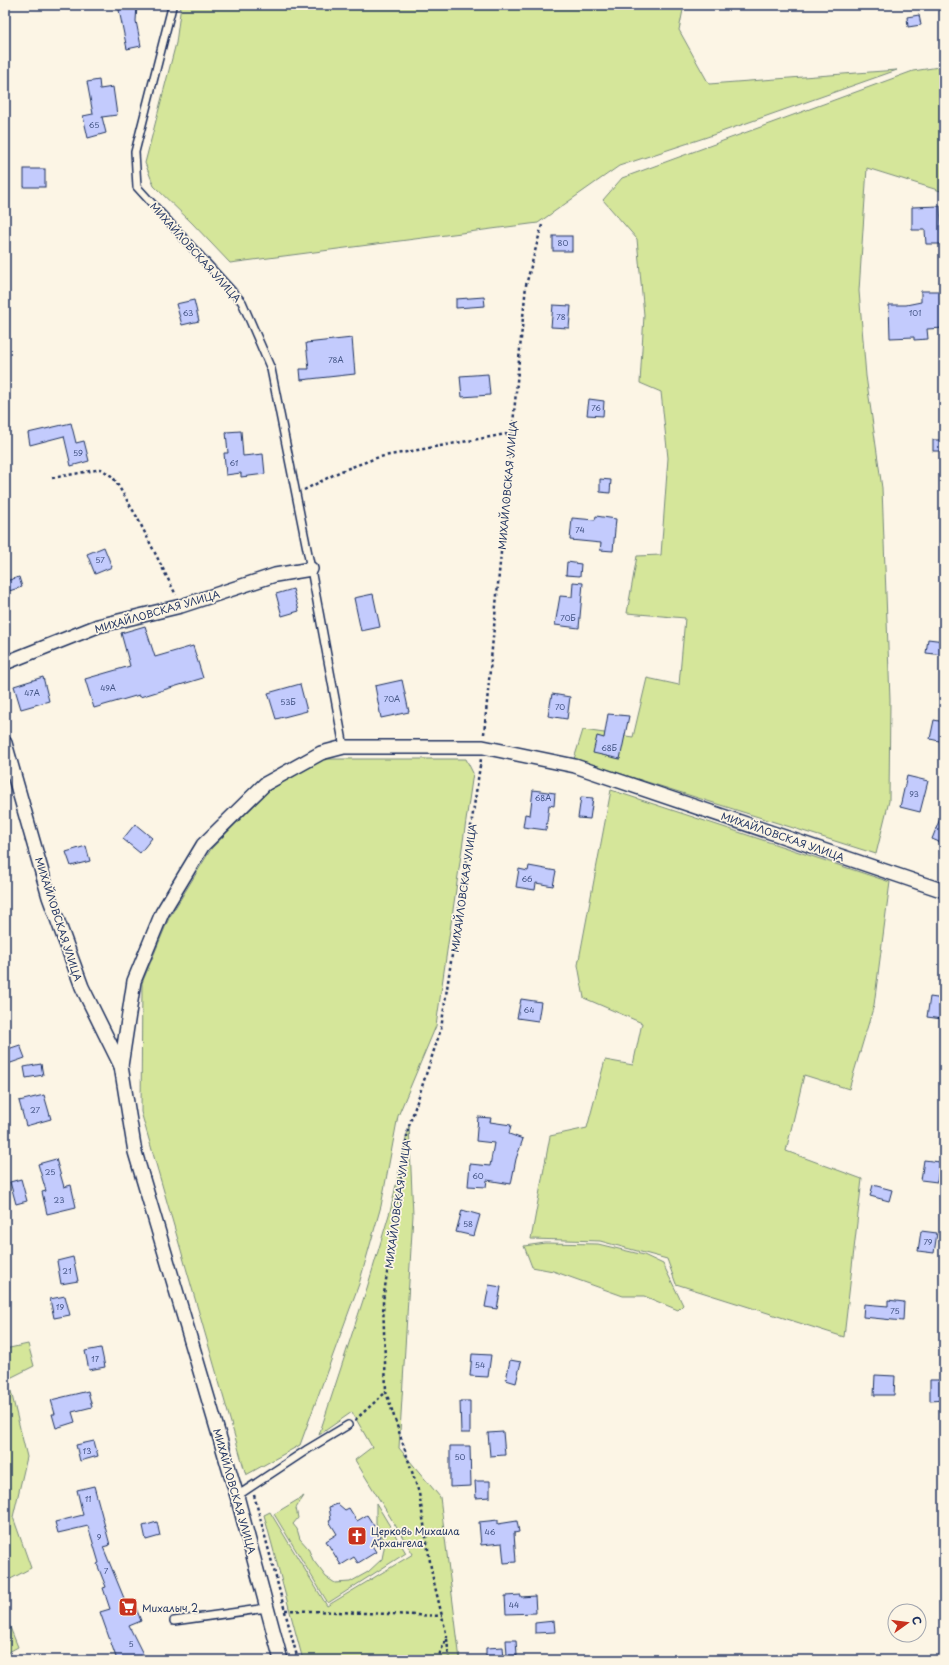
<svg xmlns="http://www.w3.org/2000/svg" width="949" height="1665" font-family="'Playpen Sans',sans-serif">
<rect width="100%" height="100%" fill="#fcf5e5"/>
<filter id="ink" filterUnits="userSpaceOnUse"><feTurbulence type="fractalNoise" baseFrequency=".025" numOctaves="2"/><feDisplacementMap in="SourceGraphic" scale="8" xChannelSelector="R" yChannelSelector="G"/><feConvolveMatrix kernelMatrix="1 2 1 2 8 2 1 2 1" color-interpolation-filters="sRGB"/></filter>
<g filter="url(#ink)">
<g fill="#d5e69a" stroke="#788a7c">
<path d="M181 5H684L679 30 709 84 897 70 707 137 619 166 538 223 230 263 192 223 154 186 145 163 176 43Z"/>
<path d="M944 63V192L867 168 859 291 866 376 882 488 890 700 889 801 876 854 574 759 583 730 633 737 647 678 679 685 685 618 627 613 637 556 661 555 668 458 661 392 640 383 644 315 637 239 603 200 622 178 913 71 939 67Z"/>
<path d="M322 759H466L473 773 436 1026 398 1116 381 1206 359 1284 300 1445 246 1475 141 1112 142 983 169 918 211 849 268 791Z"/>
<path d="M611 790 890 882 874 1005 849 1089 804 1075 786 1151 862 1179 844 1337 676 1284 667 1259 600 1241 531 1239 550 1136 587 1128 605 1060 633 1065 642 1023 584 998 578 965Z"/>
<path d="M409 1125 413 1215 399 1448 440 1497 460 1660H303L264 1515 270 1512 327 1606 413 1554 355 1460 372 1447 352 1412 319 1435 367 1288 391 1208Z"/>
<path d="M545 1243 598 1244 644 1255 663 1264 683 1305 678 1310 644 1296H623L553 1271 532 1267 524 1246Z"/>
<path d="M28 1344 34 1366 8 1379 27 1457 13 1517 31 1568 5 1582V1349Z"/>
<path d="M304 1496 296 1508 298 1518 293 1524 297 1529 300 1539 308 1548 313 1560 326 1577 335 1583 350 1582 368 1572 382 1559 385 1543 376 1523V1503L406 1553 328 1603 274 1514Z"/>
<path d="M5 1615 18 1647 5 1654Z"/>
</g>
<g fill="#c3cbfd" stroke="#1b2f5e">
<path d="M118 5H137L136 21 141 46 127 49Z"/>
<path d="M919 15 921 25 908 27 907 17Z"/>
<path d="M99 80 100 89 113 87 117 115 102 117 106 133 88 138 83 116 93 114 87 82Z"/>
<rect x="24" y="169" width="21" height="18"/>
<path d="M940 206 942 244H926L925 230H912V207Z"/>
<rect x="553" y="236" width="19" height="15"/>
<path d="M921 291H943L944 328 927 329 928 339 914 340V337L890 338 889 305H906L921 302Z"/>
<path d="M484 297 485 306 456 308V299Z"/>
<path d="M194 300 199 321 182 325 176 304Z"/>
<path d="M553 305 571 306 569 328 551 327Z"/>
<path d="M352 338 355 374 301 380 300 369H309L306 343Z"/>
<path d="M488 374 490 395 462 397 460 376Z"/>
<path d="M589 399 604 401 603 416 587 415Z"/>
<path d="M71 423 76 443 84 441 89 461 71 466 64 436 30 445 28 433Z"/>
<path d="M241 431 243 456 263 454 265 474 241 477V473L226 475 224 453H228L226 432Z"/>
<rect x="933" y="440" width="11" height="11"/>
<path d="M600 479 611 480 610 493 600 492Z"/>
<path d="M596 516 616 519 613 551 600 550 601 543 570 540 572 518 595 520Z"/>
<path d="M104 547 112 567 95 574 87 554Z"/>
<path d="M567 562 581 564 580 576 566 575Z"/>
<path d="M19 577 22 587 9 591 6 581Z"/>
<path d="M573 582 583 583 579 628 555 625 560 596 572 597Z"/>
<path d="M293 589 299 611 282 616 276 594Z"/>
<path d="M373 594 380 627 361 631 354 598Z"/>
<path d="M145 626 155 657 193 646 203 678 140 697 139 695 94 708 85 679 130 666 121 633Z"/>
<path d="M928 639 944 641V655L926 653Z"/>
<path d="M43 677 49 701 21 709 14 686Z"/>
<path d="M402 680 409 712 381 718 375 686Z"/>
<path d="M300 684 307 711 276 719 268 693Z"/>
<path d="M552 694 570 697 567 719 548 716Z"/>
<path d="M608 714 629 716 620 759 593 753 597 736 604 738Z"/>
<path d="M934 720 944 722V742L930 739Z"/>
<path d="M907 776 928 781 920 812 900 807Z"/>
<path d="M533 790 555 793 554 806 549 805 546 830 523 827 525 814 530 815Z"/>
<path d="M581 797 593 798 590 819 578 818Z"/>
<path d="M943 811 944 812V844L932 839Z"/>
<path d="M135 824 152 838 140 853 123 839Z"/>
<path d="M86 846 90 861 71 866 66 852Z"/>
<path d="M529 866 556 871 553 886 536 883 535 890 516 887 519 869 528 871Z"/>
<path d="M930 997 944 999 942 1019 927 1017Z"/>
<path d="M521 999 541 1002 538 1021 517 1018Z"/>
<path d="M20 1045 25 1058 5 1065V1050Z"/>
<path d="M41 1064 43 1075 26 1078 24 1067Z"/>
<path d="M44 1095 51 1119 26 1126 19 1101Z"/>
<path d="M478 1117 491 1118 490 1122 511 1125 509 1134 523 1139 516 1159 511 1184 487 1180 486 1187 468 1186 470 1164 490 1166 494 1143 476 1141Z"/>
<path d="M56 1159 64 1187 71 1185 76 1207 47 1214 42 1192 46 1191 38 1164Z"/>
<path d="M924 1160 940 1162 937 1182 921 1180Z"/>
<path d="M21 1179 27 1201 16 1204 10 1182Z"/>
<path d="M873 1185 892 1190 889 1201 870 1196Z"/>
<path d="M462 1210 480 1215 474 1236 456 1232Z"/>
<path d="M921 1231 937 1233 934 1253 918 1251Z"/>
<path d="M73 1257 78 1281 61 1284 57 1261Z"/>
<path d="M489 1285 501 1287 497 1309 485 1307Z"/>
<path d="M65 1296 70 1315 54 1318 50 1299Z"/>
<path d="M888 1300 904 1302 903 1321 863 1317 864 1304 888 1306Z"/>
<path d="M101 1348 105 1367 89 1370 85 1351Z"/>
<path d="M472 1354 491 1355 488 1377 470 1376Z"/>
<path d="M510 1360 521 1362 516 1383 506 1380Z"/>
<path d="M875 1375 895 1376 894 1395H874Z"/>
<path d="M930 1380H944V1400L930 1401Z"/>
<path d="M88 1391 92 1407 72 1412 75 1422 56 1428 52 1414H55L51 1400Z"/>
<path d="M460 1401H470V1433H461Z"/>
<path d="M503 1432 505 1455 490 1456 488 1433Z"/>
<path d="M94 1441 98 1456 80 1461 76 1445Z"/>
<path d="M450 1446H470L471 1486 450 1487Z"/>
<path d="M475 1481H490V1497L476 1498Z"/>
<path d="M94 1486 110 1545 103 1547 126 1603 133 1600 141 1621 129 1626 146 1660H117L100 1612 110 1609 103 1588 106 1587 97 1564 99 1563 88 1526 58 1533 55 1522 83 1515 77 1490Z"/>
<path d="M338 1504 345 1510 349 1508 357 1521 367 1515 381 1537 371 1544 376 1552 358 1563 354 1557 341 1565 326 1541 337 1534 329 1521 331 1520 329 1507Z"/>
<path d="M498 1520V1524L517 1521 519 1532 514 1533 516 1562 504 1563 502 1543 481 1545 479 1522Z"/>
<path d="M157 1522 160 1536 146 1540 143 1526Z"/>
<path d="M521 1595V1597L535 1596 536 1613 506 1614 505 1596Z"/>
<path d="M554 1621 555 1632 535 1633V1623Z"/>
<path d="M506 1640H516L517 1656H507Z"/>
<path d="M503 1647 504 1660H486V1648Z"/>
</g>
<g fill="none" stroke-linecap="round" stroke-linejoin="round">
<defs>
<g id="service">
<path d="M172 7 135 152 137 187 242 302 271 369 311 569 344 747"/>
<path d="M237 1496 308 1449 348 1425"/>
<path d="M174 1621 267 1608"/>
</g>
<g id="minor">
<path d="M5 663 98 626 181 606 275 575 311 569"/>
<path d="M5 743 49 897 82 987 121 1066"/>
<path d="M281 1660 237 1496 135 1152 121 1066 134 981 162 913 203 845 265 784 321 753 344 747H483L575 766 944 891"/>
</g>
</defs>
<use href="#service" stroke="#1b2f5e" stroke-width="10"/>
<use href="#minor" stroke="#1b2f5e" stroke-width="16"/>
<g stroke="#1b2f5e" stroke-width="2.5" stroke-dasharray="3 3" stroke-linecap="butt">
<path d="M52 478 101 469 113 477 137 517 176 595"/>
<path d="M304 490 341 471 379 457 512 433"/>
<path d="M484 734 526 285 542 225"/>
<path d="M355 1420 386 1392"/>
<path d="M254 1495 298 1660"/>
<path d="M285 1610 442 1616"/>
<path d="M447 1639 449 1660"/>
<path d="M437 1660 447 1637 432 1574 419 1493 386 1392 383 1301 408 1129 441 1029 481 759"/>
</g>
<use href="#service" stroke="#fcf5e5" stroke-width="7"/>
<use href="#minor" stroke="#fcf5e5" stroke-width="13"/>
</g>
</g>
<defs>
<symbol id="church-square" viewBox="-11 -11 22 22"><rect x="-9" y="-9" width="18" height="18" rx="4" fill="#c8321e" stroke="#fcf5e5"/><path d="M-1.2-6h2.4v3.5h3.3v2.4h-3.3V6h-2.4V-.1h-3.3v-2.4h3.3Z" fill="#fff"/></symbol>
<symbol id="supermarket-square" viewBox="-11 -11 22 22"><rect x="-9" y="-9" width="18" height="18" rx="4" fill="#c8321e" stroke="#fcf5e5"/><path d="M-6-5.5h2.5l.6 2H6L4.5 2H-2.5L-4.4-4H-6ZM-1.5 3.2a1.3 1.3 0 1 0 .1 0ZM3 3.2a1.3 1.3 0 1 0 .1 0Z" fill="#fff"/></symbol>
</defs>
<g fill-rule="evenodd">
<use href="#church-square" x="346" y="1525" width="22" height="22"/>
<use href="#supermarket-square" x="117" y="1596" width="22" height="22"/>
</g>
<g text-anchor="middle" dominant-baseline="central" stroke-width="3.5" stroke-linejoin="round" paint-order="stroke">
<g font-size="8" fill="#455686">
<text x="94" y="125">65</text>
<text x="563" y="243">80</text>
<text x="188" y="313">63</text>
<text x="915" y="313">101</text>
<text x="561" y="317">78</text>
<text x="336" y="360">78А</text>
<text x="596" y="408">76</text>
<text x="78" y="453">59</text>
<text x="234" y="463">61</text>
<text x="580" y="530">74</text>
<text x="100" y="560">57</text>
<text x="568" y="618">70Б</text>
<text x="108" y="688">49А</text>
<text x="32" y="693">47А</text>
<text x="392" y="699">70А</text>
<text x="288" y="702">53Б</text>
<text x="560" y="707">70</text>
<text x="609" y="748">68Б</text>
<text x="914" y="794">93</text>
<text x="543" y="798">68А</text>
<text x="527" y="879">66</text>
<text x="529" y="1010">64</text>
<text x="35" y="1110">27</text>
<text x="50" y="1172">25</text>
<text x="478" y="1176">60</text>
<text x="59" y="1200">23</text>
<text x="468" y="1224">58</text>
<text x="928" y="1242">79</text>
<text x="67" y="1271">21</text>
<text x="60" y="1307">19</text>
<text x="895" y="1311">75</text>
<text x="95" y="1359">17</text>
<text x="480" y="1365">54</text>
<text x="87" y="1451">13</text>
<text x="460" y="1457">50</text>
<text x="88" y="1499">11</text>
<text x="490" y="1532">46</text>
<text x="99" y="1537">9</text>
<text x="106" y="1571">7</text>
<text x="514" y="1605">44</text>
<text x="131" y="1644">5</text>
</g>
<g font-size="10" fill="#1b2f5e" stroke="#fcf5e5">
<text transform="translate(196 252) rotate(48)">МИХАЙЛОВСКАЯ УЛИЦА</text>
<text transform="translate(507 485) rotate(-85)">МИХАЙЛОВСКАЯ УЛИЦА</text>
<text transform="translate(157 611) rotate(-16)">МИХАЙЛОВСКАЯ УЛИЦА</text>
<text transform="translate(783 836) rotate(19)">МИХАЙЛОВСКАЯ УЛИЦА</text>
<text transform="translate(463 888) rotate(-82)">МИХАЙЛОВСКАЯ УЛИЦА</text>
<text transform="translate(59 919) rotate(72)">МИХАЙЛОВСКАЯ УЛИЦА</text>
<text transform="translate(397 1204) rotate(-82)">МИХАЙЛОВСКАЯ УЛИЦА</text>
<text transform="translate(235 1491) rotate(74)">МИХАЙЛОВСКАЯ УЛИЦА</text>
</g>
<g font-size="10" fill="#1b2f5e" stroke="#fcf5e5" text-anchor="start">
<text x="371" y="1530">Церковь Михаила<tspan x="371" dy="12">Архангела</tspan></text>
<text x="142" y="1607">Михалыч 2</text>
</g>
</g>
<rect width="949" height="1665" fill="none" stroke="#fcf5e5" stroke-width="20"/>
<rect x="10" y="10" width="929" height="1645" fill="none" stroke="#1b2f5e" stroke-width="1.5" filter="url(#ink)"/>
<g transform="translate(907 1623) rotate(76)"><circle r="19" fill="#fcf5e5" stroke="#a2a6af"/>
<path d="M0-3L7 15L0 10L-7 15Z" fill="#c8321e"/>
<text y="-6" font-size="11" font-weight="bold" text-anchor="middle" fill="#1b2f5e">С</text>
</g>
</svg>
